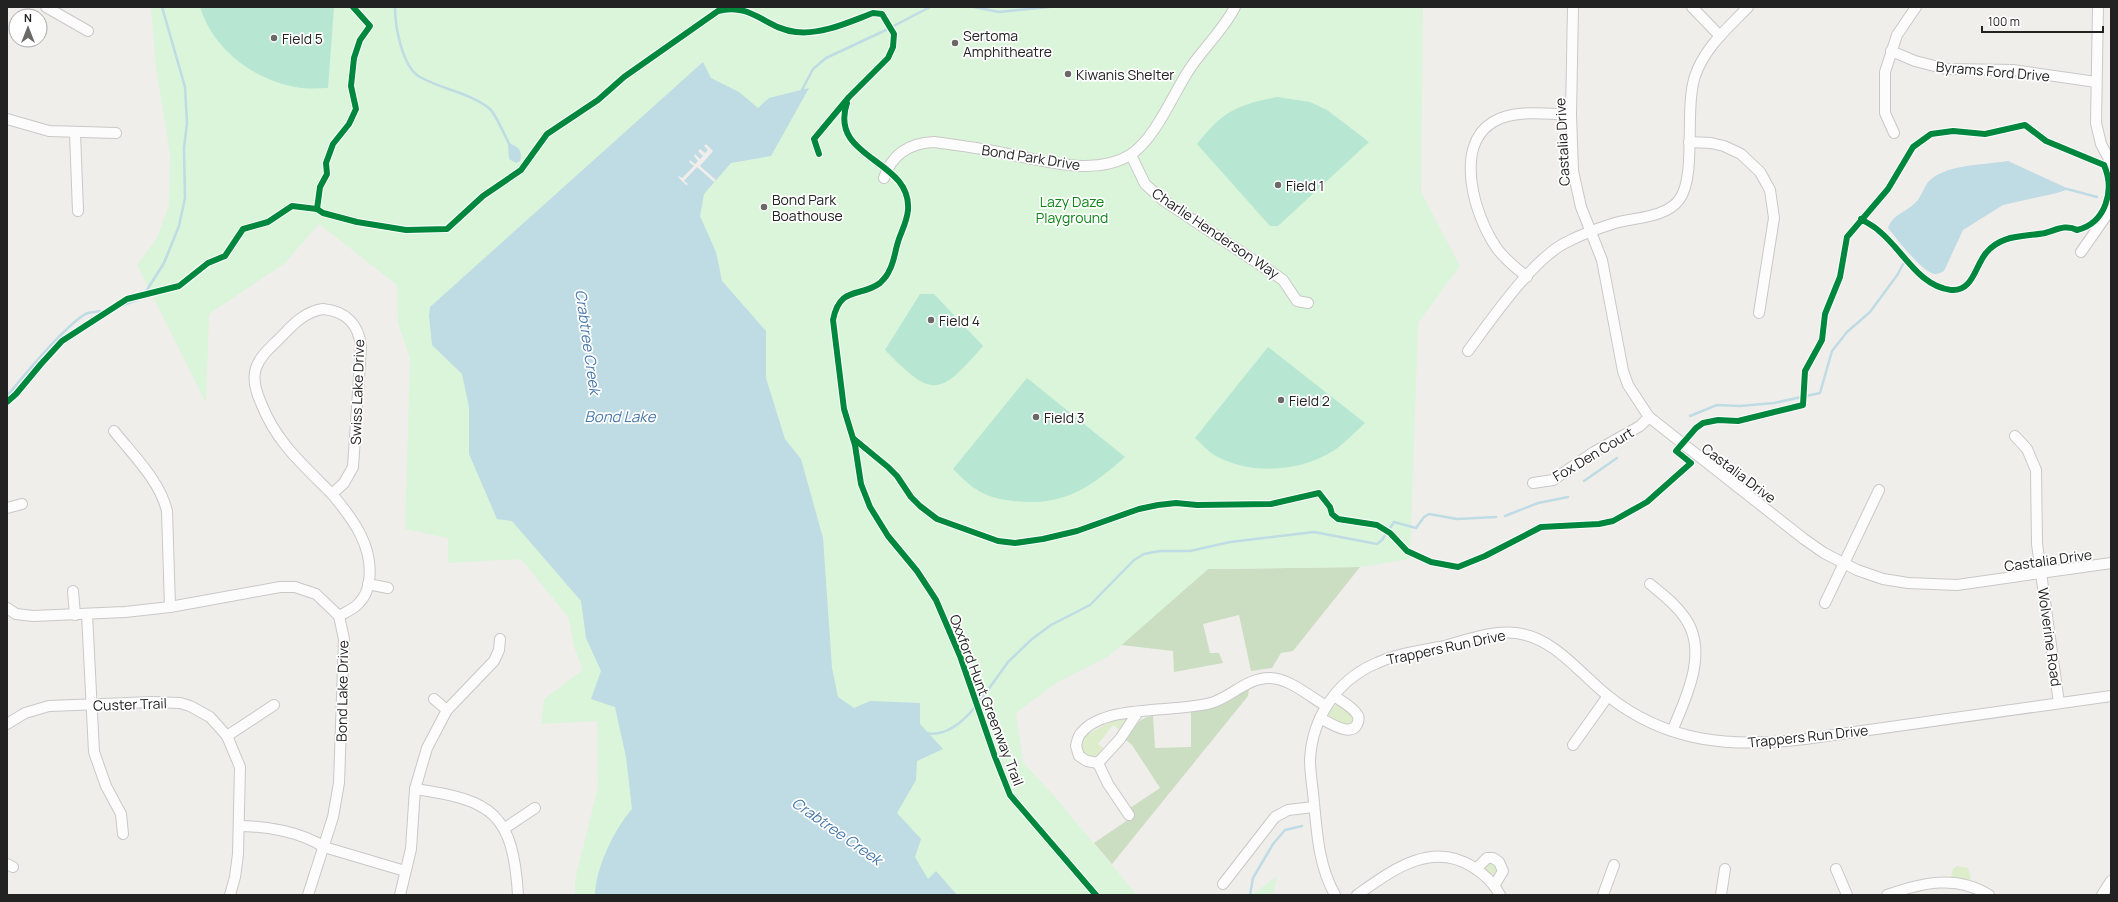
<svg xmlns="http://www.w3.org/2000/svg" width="2118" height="902" font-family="Manrope,sans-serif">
<rect width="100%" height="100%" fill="#f0eeeb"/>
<g fill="#ddeccb">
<path d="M1336 704 1351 713 1354 720 1351 725 1345 726 1329 716V712Z"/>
<path d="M1124 717 1127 718 1120 730 1113 725 1098 744 1104 749 1098 757C1083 759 1079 747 1084 736L1116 719Z"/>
<path d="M1491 862 1499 868 1496 877H1493L1485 869V865Z"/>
<path d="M1957 866 1968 868 1971 878 1969 881 1951 877 1953 869Z"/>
</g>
<g fill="#cbdec1">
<path d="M1360 567 1293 651 1281 653 1272 668 1251 671 1239 615 1203 624 1210 653H1219L1223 663 1174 672 1173 651 1121 645 1208 569Z"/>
<path d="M1249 689 1248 696 1112 864 1094 843 1135 815 1130 808 1160 788 1132 745 1126 740C1135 729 1137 717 1153 716L1155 748 1191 747V711L1220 705Z"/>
</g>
<g fill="#daf5da">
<path d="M151 7H1423L1421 192 1460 266 1418 323 1410 559 1360 567 1208 569 1109 656 1058 682 1016 713 1023 762 1054 796 1137 895H575V880L598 787 597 721 541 724 544 699 583 670 574 647 568 617 521 559 448 563V538L405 529 410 358 398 323 397 285 319 224 285 263 209 314 206 403 137 265 157 238 169 205 170 154 156 68Z"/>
<path d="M1277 876 1273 895H1252Z"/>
</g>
<g fill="#b7e6d2">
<path d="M200 7H334L328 88C319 88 309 89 301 88 255 81 214 51 200 7Z"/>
<path d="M1277 97 1310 102 1327 110 1369 142 1278 226H1270L1197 144C1223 111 1237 105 1277 97Z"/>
<path d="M920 294H934L983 346C939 397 932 398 885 350Z"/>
<path d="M1268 347 1365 423C1355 432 1344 444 1333 451 1300 472 1250 475 1216 456 1208 452 1201 443 1195 438Z"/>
<path d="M1027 378 1125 457C1090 488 1063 507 1013 501 1000 499 987 497 976 489 967 484 960 475 953 469Z"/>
</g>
<g fill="#bfdbe3">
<path d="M703 62 711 78 739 92 758 108 769 98 809 88 771 156 731 163 704 194 700 216 716 252 722 281 766 331V378L785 439 801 459 823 538 832 668 838 697 854 708 870 701 920 703V724L943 749 917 761 916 780 897 813 921 839 915 857 928 879 936 871 957 895H595C596 867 614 830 632 809L626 757 615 707 591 699 601 671 586 638 581 601 512 521 497 519 469 454V407L462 374 432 345 429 316 430 307Z"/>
<path d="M511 144C519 147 523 152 520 161L516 163 509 159 508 145Z"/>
<path d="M2008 161 2069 189 2057 193 2003 205 1963 230 1944 271C1942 272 1938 274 1935 274 1923 273 1896 238 1888 228 1892 215 1906 212 1915 203 1922 197 1923 187 1930 180 1948 164 1984 165 2008 161Z"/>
</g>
<path fill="#f0eeeb" d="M706 144 713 151 700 166 716 180 714 182 697 167 684 181 688 184 686 185 678 177 679 176 682 178 694 166 689 162 690 160 695 164 698 161 694 156 695 154 700 159 703 156 698 151 700 149 705 153 708 150 704 146Z"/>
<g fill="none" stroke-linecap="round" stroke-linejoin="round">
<g stroke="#bfdbe3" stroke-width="2.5">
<path d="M395 7C395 26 402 67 420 77 443 90 469 92 490 109 497 116 505 137 511 147"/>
<path d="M974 7 999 12 1049 7"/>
<path d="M802 90 813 69 826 58 886 30 930 7"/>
<path d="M2067 189 2097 197"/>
<path d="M145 293 164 263 179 226 185 198 184 148 187 123 185 87 162 7"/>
<path d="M118 307 139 299"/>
<path d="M7 396C22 378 69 320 88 313 92 312 96 312 100 311"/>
<path d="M1690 416 1717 405 1740 406 1774 403 1820 393 1832 351 1847 332 1870 312 1898 274 1903 264"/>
<path d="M1584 481 1617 458"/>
<path d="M1505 516 1538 503 1568 497"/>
<path d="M980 701 1008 662 1032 639 1051 625 1090 605 1134 560 1144 554 1160 551H1190L1230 542 1314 532 1377 544 1382 540 1394 522 1416 528 1424 517 1429 514 1457 519 1496 517"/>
<path d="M926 733C946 737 964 721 975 707"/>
<path d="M1250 895 1253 878 1273 844 1285 830 1302 826"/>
</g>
<defs>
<g id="minor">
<path d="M46 7 88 31"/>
<path d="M1573 7 1571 115 1573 171 1581 207 1602 260 1623 371 1628 385 1649 417 1804 539 1824 553 1857 570 1883 579 1908 583 1957 585 2111 563"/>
<path d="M1692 7 1720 36"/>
<path d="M2098 7 2096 123 2101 144 2111 163"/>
<path d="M1891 51 1915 61 1946 69 2013 70 2096 82"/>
<path d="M7 119 49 131 116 133"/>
<path d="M75 133 78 211"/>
<path d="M1894 133 1885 113V72L1897 35 1916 7"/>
<path d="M1689 142 1711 143 1724 146 1741 154 1760 172 1770 190 1774 218 1759 313"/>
<path d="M1131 155 1145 184 1163 200 1283 280 1297 301 1308 303"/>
<path d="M884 178C892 154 909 143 934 142 957 145 980 148 1003 153 1040 160 1095 177 1130 155 1154 140 1172 97 1187 73 1201 50 1223 31 1235 7"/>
<path d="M2081 252 2111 209"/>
<path d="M1527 277C1516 268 1504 259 1496 247 1475 217 1453 146 1493 122 1514 109 1547 114 1571 115"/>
<path d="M323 309C345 311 359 324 361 347L353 467 344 483 332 494C303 465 276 442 261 403 256 392 252 380 256 368 260 356 270 348 279 339 292 326 303 312 323 309Z"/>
<path d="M1468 351C1491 320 1532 260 1565 243 1580 235 1596 229 1612 224 1633 217 1664 219 1679 200 1697 177 1684 110 1695 76 1705 47 1728 28 1748 7"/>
<path d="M114 431C133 455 160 481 167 511L170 607"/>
<path d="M2015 436 2027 449 2036 470 2037 544 2059 703"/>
<path d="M1533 483 1553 480 1594 452 1640 426 1649 417"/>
<path d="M332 494C353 519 374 547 369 581 368 589 365 597 359 603 354 609 346 612 339 616"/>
<path d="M7 508 22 504"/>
<path d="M368 584 388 588"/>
<path d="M1650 584C1662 594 1676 604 1685 618 1709 652 1686 698 1672 731"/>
<path d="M73 591 75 615"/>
<path d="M1825 603 1879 490"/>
<path d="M7 608 16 614 33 616 125 612 170 607 280 587H295L316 594 339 616 344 639 339 783 333 817 308 895"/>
<path d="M87 614 94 752 106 786 121 814 123 834"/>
<path d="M434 699 447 710"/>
<path d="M1138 712 1120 739 1098 763 1087 761 1079 756 1076 746C1077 741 1078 735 1082 732 1106 704 1176 713 1211 703 1231 697 1247 678 1269 678 1289 678 1309 696 1326 706"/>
<path d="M1320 718C1330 723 1353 739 1358 722 1359 719 1359 716 1356 713 1351 706 1341 701 1334 696"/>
<path d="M7 724 25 713 49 706 153 702 180 703 190 706 210 717 227 736 240 767 238 854 235 877 230 895"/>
<path d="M227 736 274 705"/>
<path d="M1573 745 1608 696"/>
<path d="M1098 763 1108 784 1129 815"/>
<path d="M415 789C493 800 513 814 518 895"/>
<path d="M239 826C267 826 301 832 324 847L405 871"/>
<path d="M505 828 535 808"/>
<path d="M7 864 13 867"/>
<path d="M1476 869 1487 858H1493L1499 862 1503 871 1494 886"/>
<path d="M1836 869 1847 895"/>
<path d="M1223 884 1275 817 1288 810 1314 807"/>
<path d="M400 895 411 849 415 789 427 748 447 710 494 661 499 650 500 639"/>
<path d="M1335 895C1319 866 1317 835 1314 803 1313 789 1310 774 1310 760 1312 717 1338 679 1377 663 1396 654 1419 651 1440 647 1464 641 1491 630 1516 633 1555 638 1579 673 1608 696 1667 743 1732 748 1805 739L2111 696"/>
<path d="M1357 895C1391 871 1431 840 1473 867 1484 874 1494 883 1500 895"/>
<path d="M1603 895 1614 865"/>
<path d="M1721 895 1725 869"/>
<path d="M1887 895C1921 883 1956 874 1989 895"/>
<path d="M2102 895 2111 881"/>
</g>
</defs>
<use href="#minor" stroke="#c9c8c7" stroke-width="12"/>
<use href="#minor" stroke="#fdfcfc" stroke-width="10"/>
<defs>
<g id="cycleway">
<path d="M847 103C828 159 912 159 908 210 907 222 901 232 898 242 895 251 894 263 889 271 888 275 883 280 880 283 860 298 840 285 833 320L844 409 855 445 861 484 870 507 888 536 917 571 936 600 960 656 995 757 1010 795 1096 895"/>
<path d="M317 209 320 187 327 174 326 163 333 144 349 124 356 109 351 86 354 58 360 40 370 26 353 7"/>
<path d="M7 402 16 394 41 364 62 341 127 299 179 286 208 263 225 256 243 229 268 222 292 206 317 209 323 213 357 222 406 230 447 229 483 196 521 170 547 134 598 100 624 77 718 11C752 2 766 29 796 32 822 35 849 22 873 13L882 14 894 34 893 47 888 58 849 97 814 139 819 154"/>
<path d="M854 439 888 467 897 476 911 497 920 506 937 519 998 541 1015 543 1043 539 1077 531 1139 509 1158 505 1176 503 1197 505 1271 504 1319 493 1330 507 1332 514 1338 519 1377 525 1390 533 1407 551 1431 562 1458 567 1485 556 1541 527 1599 524 1613 521 1647 502 1691 463 1676 451 1696 428 1703 423 1718 420 1738 421 1803 405 1805 371 1822 340 1825 314 1840 277 1847 237 1888 189 1913 147 1931 134 1953 131 1985 134 2025 125 2046 141 2104 165C2115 190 2106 223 2077 230 2066 224 2056 230 2045 233 2024 237 2001 234 1986 253 1975 266 1973 292 1951 290 1918 286 1903 250 1879 231 1874 226 1867 223 1861 219"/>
</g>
</defs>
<use href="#cycleway" stroke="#fff" stroke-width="8"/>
<use href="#cycleway" stroke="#00873e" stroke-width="6"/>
</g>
<g fill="#6a6968" stroke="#fff" stroke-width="1.5">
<circle cx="274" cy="38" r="4"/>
<circle cx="955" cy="43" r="4"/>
<circle cx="1068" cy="74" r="4"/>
<circle cx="1278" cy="185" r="4"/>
<circle cx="764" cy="207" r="4"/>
<circle cx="931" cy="320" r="4"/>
<circle cx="1281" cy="400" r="4"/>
<circle cx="1036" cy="417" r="4"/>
</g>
<g text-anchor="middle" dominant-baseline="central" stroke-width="3.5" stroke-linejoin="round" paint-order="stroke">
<g font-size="14" fill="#222" stroke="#fff" text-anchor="start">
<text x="963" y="35">Sertoma<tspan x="963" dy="16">Amphitheatre</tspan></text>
<text x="282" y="38">Field 5</text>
<text x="1076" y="74">Kiwanis Shelter</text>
<text x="1286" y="185">Field 1</text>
<text x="772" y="199">Bond Park<tspan x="772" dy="16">Boathouse</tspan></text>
<text x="939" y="320">Field 4</text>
<text x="1289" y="400">Field 2</text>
<text x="1044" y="417">Field 3</text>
</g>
<g font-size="14" fill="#222" stroke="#fff">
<text transform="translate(1993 71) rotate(5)">Byrams Ford Drive</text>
<text transform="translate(1562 142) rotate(-93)">Castalia Drive</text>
<text transform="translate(1031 157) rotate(9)">Bond Park Drive</text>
<text transform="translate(1216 233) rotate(34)">Charlie Henderson Way</text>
<text transform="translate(357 392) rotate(-88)">Swiss Lake Drive</text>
<text transform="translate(1593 454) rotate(-31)">Fox Den Court</text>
<text transform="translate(1739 473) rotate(37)">Castalia Drive</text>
<text transform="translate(2048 560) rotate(-8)">Castalia Drive</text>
<text transform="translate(2050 637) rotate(82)">Wolverine Road</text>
<text transform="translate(1446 647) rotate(-12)">Trappers Run Drive</text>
<text transform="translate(342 691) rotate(-89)">Bond Lake Drive</text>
<text transform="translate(987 700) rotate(69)">Oxxford Hunt Greenway Trail</text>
<text transform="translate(130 704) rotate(-2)">Custer Trail</text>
<text transform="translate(1808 736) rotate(-6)">Trappers Run Drive</text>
</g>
<g font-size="14" fill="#0c8416" stroke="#fff">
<text x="1072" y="201">Lazy Daze<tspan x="1072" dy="16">Playground</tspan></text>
</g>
<g font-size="15" font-style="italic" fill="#4a7aab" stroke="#fff">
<text transform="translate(588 342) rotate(82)">Crabtree Creek</text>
<text x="620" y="416">Bond Lake</text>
<text transform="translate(837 831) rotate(35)">Crabtree Creek</text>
</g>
</g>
<rect width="2118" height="902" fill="none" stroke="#222222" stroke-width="16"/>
<g transform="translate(28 28)"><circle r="19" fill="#ffffff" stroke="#a7a7a7"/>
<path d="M0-3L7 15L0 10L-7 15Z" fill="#6a6968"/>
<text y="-6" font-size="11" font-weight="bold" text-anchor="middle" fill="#222222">N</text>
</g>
<path d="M1982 26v6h121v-6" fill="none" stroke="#222222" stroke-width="2"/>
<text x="1988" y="26" font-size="12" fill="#222222" stroke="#ffffff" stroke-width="3" paint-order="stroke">100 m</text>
</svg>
